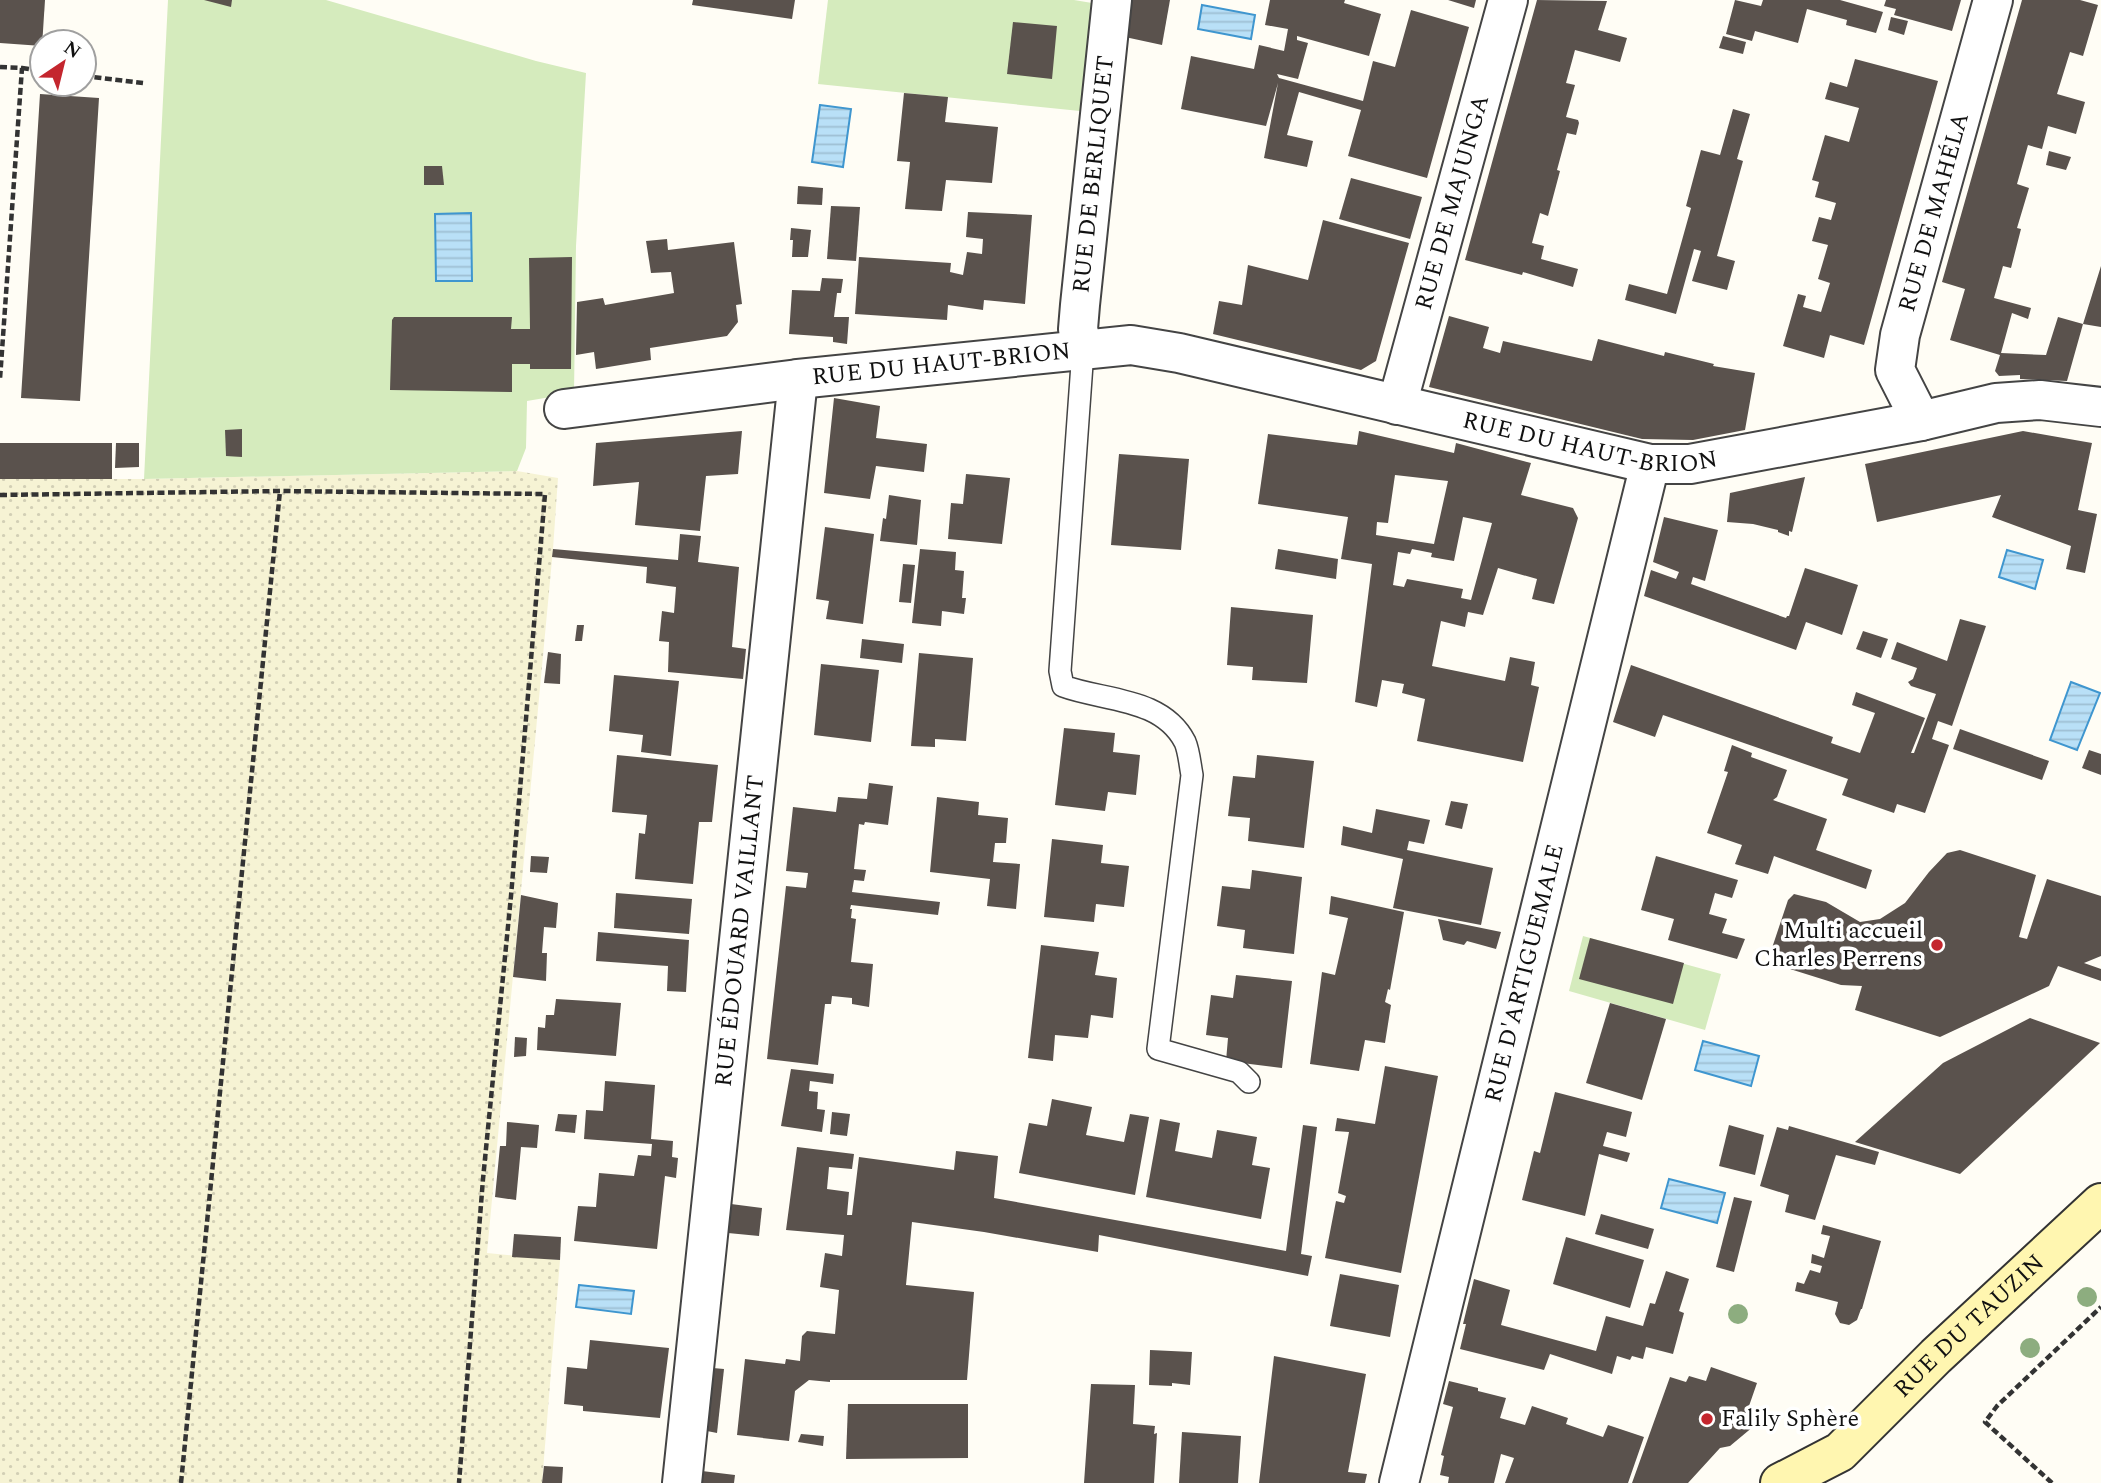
<svg xmlns="http://www.w3.org/2000/svg" width="2101" height="1483" font-family="Spectral,serif">
<defs>
<pattern id="farmland-dots" width="8" height="8" patternUnits="userSpaceOnUse" patternTransform="scale(1.75)"><rect width="8" height="8" fill="#f6f3d4"/><path d="M2 2h.1M6 6h.1" fill="none" stroke="#d2cfb5" stroke-width="1.8" stroke-linecap="round"/></pattern>
<pattern id="water-rules" width="6" height="5" patternUnits="userSpaceOnUse" patternTransform="scale(1.75)"><rect width="6" height="5" fill="#b9e0f7"/><path d="M0 2.5h6" fill="none" stroke="#9ebfd3"/></pattern>
</defs>
<rect width="100%" height="100%" fill="#fffdf5"/>
<path fill="url(#farmland-dots)" d="M517 471 558 478 553 549 487 1253 560 1260 542 1483H0V479H144Z"/>
<g fill="#d5ebbd">
<path d="M168 0H326L536 61 586 73 576 246 574 393 527 401 526 448 517 471 144 479Z"/>
<path d="M828 0H1074L1092 3 1080 111 818 84Z"/>
<path d="M1583 936 1721 974 1705 1030 1569 991Z"/>
</g>
<g fill="url(#water-rules)" stroke="#3f96cf" stroke-width="2">
<path d="M1202 5 1255 15 1251 39 1198 29Z"/>
<path d="M820 105 851 109 843 167 812 162Z"/>
<path d="M471 213 472 281H436L435 214Z"/>
<path d="M2007 550 2043 560 2035 589 1999 577Z"/>
<path d="M2071 682 2100 693 2077 750 2050 740Z"/>
<path d="M1703 1041 1759 1056 1751 1086 1695 1070Z"/>
<path d="M1669 1179 1725 1193 1717 1223 1661 1208Z"/>
<path d="M579 1285 634 1291 631 1314 576 1307Z"/>
</g>
<g fill="#5a524d" fill-rule="evenodd">
<path d="M0 0H45L42 46 0 43Z"/>
<path d="M204 0H232L231 7Z"/>
<path d="M693 0H795L792 19 692 5Z"/>
<path d="M1129 0H1170L1162 45 1125 37Z"/>
<path d="M1270 0H1345L1344 3 1381 14 1369 56 1297 36V40L1308 43 1298 79 1277 74 1279 78 1363 101 1373 61 1395 67 1411 10 1469 27 1427 178 1348 156 1361 110 1299 92 1287 135 1313 141 1307 167 1264 158 1278 83 1266 126 1181 109 1191 56 1254 69 1259 45 1284 51 1288 29 1265 25Z"/>
<path d="M1448 0H1476L1474 8Z"/>
<path d="M1537 0 1607 1 1598 30 1627 38 1620 62 1575 50 1566 83 1575 85 1566 117 1578 120 1579 123 1576 135 1567 133 1557 170 1560 171 1548 216 1540 213 1532 243 1544 246 1541 259 1578 269 1573 287 1523 272 1522 275 1465 260Z"/>
<path d="M1735 0 1761 6 1763 0H1840L1883 12 1876 33 1846 25 1847 20 1807 9 1798 43 1755 31 1752 41 1726 34Z"/>
<path d="M1886 0H1961L1952 31 1894 15 1896 9 1884 6Z"/>
<path d="M2022 0H2080L2098 5 2083 56 2070 52 2057 94 2085 102 2076 134 2048 126 2042 149 2028 145 2017 184 2029 188 2017 228 2021 229 2011 268 2003 266 1994 298 2031 308 2028 319 2012 313 2001 353 2046 355 2058 317 2083 324 2101 266V327L2083 324 2067 381 2020 379V375L1999 376 1995 371 2000 355 1950 340 1965 289 1942 282Z"/>
<path d="M1891 17 1908 21 1904 35 1888 30Z"/>
<path d="M1013 22 1057 26 1052 79 1007 74Z"/>
<path d="M1723 36 1746 42 1743 54 1719 48Z"/>
<path d="M1855 59 1938 81 1864 345 1830 335 1824 358 1783 346 1798 294 1806 296 1803 307 1821 312 1830 283 1818 279 1828 245 1812 241 1819 217 1831 220 1836 203 1815 197 1819 182 1812 180 1825 135 1849 142 1859 108 1825 99 1830 82 1847 87Z"/>
<path d="M904 93 948 97 945 122 998 127 992 183 946 180 942 211 905 209 910 162 897 161Z"/>
<path d="M40 94 99 98 80 401 21 398Z"/>
<path d="M1733 109 1750 114 1737 159 1743 161 1717 256 1735 261 1727 290 1692 281 1701 251 1694 249 1676 314 1625 300 1629 284 1667 294 1691 208 1686 206 1701 150 1720 155Z"/>
<path d="M2049 151 2071 157 2066 170 2046 165Z"/>
<path d="M424 166H442L444 185H424Z"/>
<path d="M1351 178 1422 197 1410 239 1339 219Z"/>
<path d="M798 186 823 188 822 205 797 204Z"/>
<path d="M831 206 860 207 856 261 827 259Z"/>
<path d="M968 212 1032 215 1025 304 984 300 983 310 948 305 947 320 855 314 859 257 951 263 950 272 963 275 967 252 982 254 983 239 966 237Z"/>
<path d="M1323 220 1409 243 1376 361 1361 370 1213 334 1219 301 1242 305 1248 265 1308 280Z"/>
<path d="M791 228 811 230 808 257H792L793 240H790Z"/>
<path d="M667 239 668 250 734 242 742 304 736 305 738 322 727 336 650 348 651 360 596 369 594 352 576 355 577 302 603 298 605 305 674 293 671 272 651 273 646 241Z"/>
<path d="M572 257 571 369H530V364H512V392L390 390 392 320 394 317H512L511 329H530L529 258Z"/>
<path d="M822 278 843 279 841 293H837L834 317H849L847 344 833 342V337L789 334 792 290 820 291Z"/>
<path d="M1449 316 1489 327 1483 348 1500 353 1503 341 1592 361 1598 339 1664 356 1665 352 1714 364 1713 366 1755 373 1745 430 1693 440 1642 439 1429 387Z"/>
<path d="M834 398 880 406 876 438 927 444 924 472 876 466 870 499 824 493Z"/>
<path d="M242 429V457L226 456 225 430Z"/>
<path d="M742 431 738 474 706 476 700 531 635 525 639 482 593 486 596 443Z"/>
<path d="M1359 431 1454 453 1456 443 1531 463 1521 495 1573 508 1578 518 1554 604 1532 599 1537 579 1498 568 1483 615 1468 612 1465 627 1441 621 1432 666 1505 681 1510 657 1535 662 1531 685 1539 687 1523 762 1417 741 1425 699 1402 693 1404 684 1382 680 1377 707 1355 702 1372 564 1341 559 1348 517 1258 504 1268 434 1357 445ZM1395 475 1448 481 1434 544 1376 535 1377 522 1388 523ZM1463 517 1492 523 1471 600 1461 598 1463 589 1407 579 1404 587 1393 585 1398 552 1410 554 1412 549 1432 553 1431 557 1454 561Z"/>
<path d="M2023 431 2092 443 2078 510 2097 514 2085 573 2066 569 2071 546 1992 517 2001 495 1877 522 1865 464Z"/>
<rect x="0" y="443" width="112" height="36"/>
<path d="M116 443H139V467L115 468Z"/>
<path d="M1119 454 1189 459 1181 550 1111 545Z"/>
<path d="M966 474 1010 478 1002 544 948 539 951 503 963 504Z"/>
<path d="M1805 477 1792 532 1789 531V536L1778 532V530L1753 524 1727 522 1730 493Z"/>
<path d="M889 495 921 500 917 545 880 541 883 518 886 519Z"/>
<path d="M1664 517 1718 530 1705 581 1693 577 1691 584 1786 618 1787 616H1789L1805 568 1858 585 1842 635 1806 622 1796 650 1644 596 1651 570 1676 579 1679 572 1653 562Z"/>
<path d="M825 527 874 534 863 624 826 619 829 601 816 599Z"/>
<path d="M680 534 701 536 698 562 739 567 732 647 746 649 743 679 668 672 669 642 659 641 662 611 674 613 676 587 646 583 647 567 552 557 553 549 678 560Z"/>
<path d="M920 549 956 552 955 570 964 571 962 598H966L964 614 942 611 941 626 912 623Z"/>
<path d="M1278 549 1338 559 1336 579 1275 569Z"/>
<path d="M903 564 915 565 911 603 899 602Z"/>
<path d="M1231 607 1313 615 1307 683 1252 680 1253 667 1227 665Z"/>
<path d="M1960 619 1986 626 1952 726 1938 721 1932 739 1949 745 1925 813 1897 804 1894 813 1842 795 1848 779 1663 715 1655 737 1613 722 1631 665 1833 737 1831 743 1860 753 1875 713 1852 705 1856 692 1925 718 1911 753H1914L1936 694 1911 686 1908 682 1913 679 1917 668 1891 659 1897 642 1947 661Z"/>
<path d="M577 625H584L582 641H575Z"/>
<path d="M1863 631 1888 639 1881 658 1856 649Z"/>
<path d="M862 639 904 644 902 663 860 658Z"/>
<path d="M548 652 561 654 560 684 544 683Z"/>
<path d="M919 653 973 658 966 741 935 739V747L911 746Z"/>
<path d="M821 664 879 670 871 742 814 735Z"/>
<path d="M614 675 679 681 671 756 641 752 643 735 609 731Z"/>
<path d="M1064 728 1115 733 1113 752 1140 755 1136 795 1108 792 1105 811 1055 805Z"/>
<path d="M1960 729 2049 761 2042 780 1953 749Z"/>
<path d="M1732 745 1752 753 1751 757 1787 770 1777 797 1773 800 1827 819 1816 850 1872 870 1866 889 1774 856 1768 874 1735 864 1742 845 1707 833 1728 772 1724 771Z"/>
<path d="M2089 750 2101 754V775L2082 768Z"/>
<path d="M617 755 718 765 712 822H699L693 884 635 879 639 833 645 834 647 815 612 812Z"/>
<path d="M1257 755 1314 761 1304 848 1248 841 1250 818 1228 816 1233 776 1255 778Z"/>
<path d="M869 783 893 786 888 825 865 822 864 825 859 824 854 869 866 870 864 881 854 880 852 892 940 902 938 915 851 905 850 909H852L851 918 856 919 851 962 873 964 869 1007 852 1004V998L832 996 831 1004H825L818 1065 767 1059 786 886 806 888 808 873 786 871 793 807 836 812 838 797 867 799Z"/>
<path d="M937 797 979 802 978 815 1008 818 1006 843H995L993 862 1020 864 1016 909 987 906 990 879 930 872Z"/>
<path d="M1451 801 1468 804 1462 829 1445 825Z"/>
<path d="M1376 809 1430 820 1424 844 1409 841 1407 850 1493 868 1481 925 1393 908 1403 859 1341 845 1343 826 1372 833Z"/>
<path d="M1052 839 1103 845 1101 863 1129 866 1124 907 1096 904 1094 922 1044 917Z"/>
<path d="M1960 850 2036 875 2019 937 2027 939 2047 879 2101 896V956L2084 963 2101 969V981L2058 966 2049 986 1940 1037 1855 1010 1862 986 1841 985 1774 964 1771 951 1788 900 1794 894 1826 902 1860 922 1880 919 1905 903 1929 872 1947 853Z"/>
<path d="M531 856 549 857 547 873 530 872Z"/>
<path d="M1656 856 1738 880 1732 898 1715 893 1709 914 1727 919 1722 933 1745 939 1737 959 1668 940 1674 919 1641 910Z"/>
<path d="M1252 870 1302 877 1294 954 1243 948 1245 930 1217 926 1222 886 1250 889Z"/>
<path d="M616 893 692 899 689 934 614 928Z"/>
<path d="M521 895 558 903 556 928 544 927 542 953H547L546 981 513 977Z"/>
<path d="M1331 896 1404 912 1390 990 1388 989 1385 1002 1391 1005 1385 1043 1365 1040 1359 1071 1310 1064 1322 972 1335 975 1348 918 1329 914Z"/>
<path d="M1438 919 1501 932 1496 949 1467 941 1464 945 1443 940Z"/>
<path d="M598 932 689 940 686 992 667 991 668 966 596 961Z"/>
<path d="M1590 938 1684 963 1673 1004 1579 979Z"/>
<path d="M1041 945 1099 952 1095 975 1117 978 1113 1018 1091 1015 1088 1038 1055 1035 1053 1061 1028 1058Z"/>
<path d="M1236 975 1292 981 1282 1068 1226 1061 1228 1038 1206 1035 1211 995 1233 998Z"/>
<path d="M556 999 621 1003 616 1056 537 1050 538 1027 545 1028 546 1015H554Z"/>
<path d="M1610 1003 1666 1019 1642 1100 1586 1083Z"/>
<path d="M2030 1018 2100 1043 1960 1174 1855 1142 1943 1063Z"/>
<path d="M515 1037 527 1038 526 1056 514 1057Z"/>
<path d="M1385 1066 1438 1076 1401 1273 1325 1258 1336 1201 1344 1203 1346 1196 1338 1193 1349 1132 1335 1131 1337 1118 1375 1124Z"/>
<path d="M791 1069 834 1074 833 1084 810 1081 809 1091 818 1092 817 1109 825 1110 822 1132 781 1126Z"/>
<path d="M605 1081 655 1085 651 1139 673 1141 672 1157 678 1158 676 1178 665 1176 657 1249 574 1241 578 1206 596 1207 599 1173 634 1176 638 1155 651 1156 652 1144 584 1139 586 1110 603 1111Z"/>
<path d="M1555 1092 1632 1112 1626 1137 1607 1132 1603 1146 1630 1153 1627 1162 1599 1154 1585 1216 1522 1200 1534 1151 1540 1153Z"/>
<path d="M1052 1099 1092 1107 1086 1135 1124 1142 1130 1114 1149 1117 1135 1195 1019 1173 1029 1123 1047 1126Z"/>
<path d="M832 1112 850 1114 847 1136 830 1134Z"/>
<path d="M558 1114 577 1115 575 1133 555 1131Z"/>
<path d="M1160 1119 1180 1123 1175 1151 1212 1158 1217 1130 1257 1137 1252 1165 1270 1168 1261 1219 1146 1197Z"/>
<path d="M507 1122 539 1125 537 1148 521 1147 516 1200 495 1197 500 1146H506Z"/>
<path d="M1303 1125 1317 1127 1301 1254 1312 1256 1308 1276 1099 1235 1098 1252 984 1232 912 1222 906 1285 974 1292 967 1380H830V1382L809 1380 795 1391 789 1441 737 1435 745 1359 785 1364 786 1359 800 1361 802 1336 807 1331 835 1334 839 1290 820 1287 825 1253 842 1256 844 1235 786 1230 797 1147 854 1154 852 1169 829 1167 827 1189 849 1192 847 1215H852L859 1157 954 1170 956 1151 998 1156 994 1198 1286 1251Z"/>
<path d="M1729 1125 1764 1135 1755 1175 1719 1166Z"/>
<path d="M1789 1126 1879 1152 1875 1165 1836 1155 1815 1220 1785 1212 1789 1195 1760 1186 1777 1127 1788 1130Z"/>
<path d="M1734 1197 1752 1201 1734 1272 1716 1267Z"/>
<path d="M731 1204 762 1208 759 1236 728 1233Z"/>
<path d="M1601 1214 1654 1229 1648 1249 1595 1234Z"/>
<path d="M1823 1225 1881 1241 1862 1309H1861L1857 1320 1849 1325 1840 1323 1835 1314 1838 1302 1795 1291 1797 1282 1804 1284 1810 1270 1820 1273 1822 1266 1811 1263 1812 1254 1824 1258 1830 1236 1821 1234Z"/>
<path d="M514 1234 561 1237 560 1260 512 1257Z"/>
<path d="M1566 1237 1644 1260 1630 1308 1553 1284Z"/>
<path d="M1666 1271 1689 1279 1679 1311 1684 1313 1673 1354 1646 1347 1643 1359 1632 1356 1630 1360 1617 1356 1612 1374 1550 1354 1544 1370 1460 1349 1466 1324H1463L1474 1279 1510 1290 1501 1325 1596 1351 1606 1316 1643 1326 1650 1303 1655 1304Z"/>
<path d="M1340 1274 1399 1285 1390 1337 1330 1326Z"/>
<path d="M590 1340 669 1348 660 1418 583 1411V1406L564 1404 567 1367 587 1369Z"/>
<path d="M1150 1350 1192 1352 1190 1385 1172 1383V1386L1149 1385Z"/>
<path d="M1274 1356 1366 1374 1348 1472 1367 1474 1365 1483H1259Z"/>
<path d="M1711 1367 1757 1383 1749 1406 1766 1413 1754 1426 1730 1446 1720 1448 1688 1483H1632L1670 1377 1686 1382 1689 1376 1706 1381Z"/>
<path d="M713 1368 724 1369 717 1433 707 1431Z"/>
<path d="M1449 1381 1478 1388V1391L1506 1398 1500 1418 1525 1425 1532 1406 1568 1418 1566 1424 1603 1437 1608 1425 1644 1437 1628 1483H1505L1514 1458 1501 1454 1494 1483H1448L1449 1477 1440 1475 1444 1456 1441 1455 1453 1407 1443 1404Z"/>
<path d="M1091 1384 1135 1385 1133 1424 1155 1426 1154 1434 1157 1433 1154 1483H1084Z"/>
<path d="M848 1404H968V1458L846 1459Z"/>
<path d="M1182 1432 1241 1436 1238 1483H1179Z"/>
<path d="M801 1434 824 1436 823 1446 798 1442Z"/>
<path d="M544 1466 563 1467 562 1483H542Z"/>
<path d="M702 1471 735 1475 734 1483H701Z"/>
</g>
<g fill="none" stroke-linecap="round" stroke-linejoin="round">
<defs>
<path id="lane" d="M1083 350 1060 671 1063 686C1103 701 1162 697 1185 742 1189 751 1190 765 1192 775L1158 1049 1239 1072 1249 1082"/>
<g id="street">
<path id="s1" d="M1083 350 1078 329 1080 305 1112 0"/>
<path id="s2" d="M1397 405 1508 0"/>
<path id="s3" d="M564 409 798 379 1131 345 1179 353 1650 464H1690L1921 421 1996 403 2040 400 2101 407"/>
<path id="s4" d="M1921 421 1895 370 1900 335 1993 0"/>
<path id="s5" d="M682 1483 798 379"/>
<path id="s6" d="M1399 1483 1650 464"/>
</g>
<g id="secondary">
<path id="s7" d="M1780 1483 1840 1452 1936 1356 2101 1203"/>
</g>
</defs>
<use href="#lane" stroke="#444" stroke-width="24"/>
<use href="#street" stroke="#444" stroke-width="42"/>
<use href="#secondary" stroke="#333" stroke-width="42"/>
<g stroke="#333" stroke-width="4.5" stroke-dasharray="7 3.5" stroke-linecap="butt">
<path d="M0 67 22 68 0 379"/>
<path d="M22 68 42 71"/>
<path d="M84 76 143 83"/>
<path d="M0 495 280 491 545 494 511 896 483 1179 459 1483"/>
<path d="M181 1483 280 491"/>
<path d="M2052 1483 1985 1422 1997 1406 2101 1307"/>
</g>
<use href="#lane" stroke="#fff" stroke-width="21"/>
<use href="#street" stroke="#fff" stroke-width="38"/>
<use href="#secondary" stroke="#fff6b0" stroke-width="38"/>
</g>
<g fill="#8dad7f">
<circle cx="2087" cy="1297" r="10"/>
<circle cx="1738" cy="1314" r="10"/>
<circle cx="2030" cy="1348" r="10"/>
</g>
<g fill="#c4262e" stroke="#fff" stroke-width="2.5">
<circle cx="1937" cy="945" r="7"/>
<circle cx="1707" cy="1419" r="7"/>
</g>
<g text-anchor="middle" dominant-baseline="central" stroke-width="7" stroke-linejoin="round" paint-order="stroke">
<g font-size="24" fill="#111" stroke="#fff">
<text stroke="none"><textPath href="#s1" startOffset="177">RUE DE BERLIQUET</textPath></text>
<text stroke="none"><textPath href="#s2" startOffset="210">RUE DE MAJUNGA</textPath></text>
<text stroke="none"><textPath href="#s4" startOffset="220">RUE DE MAHÉLA</textPath></text>
<text stroke="none"><textPath href="#s3" startOffset="380">RUE DU HAUT-BRION</textPath></text>
<text stroke="none"><textPath href="#s3" startOffset="1041">RUE DU HAUT-BRION</textPath></text>
<text stroke="none"><textPath href="#s5" startOffset="555">RUE ÉDOUARD VAILLANT</textPath></text>
<text stroke="none"><textPath href="#s6" startOffset="525">RUE D'ARTIGUEMALE</textPath></text>
<text stroke="none"><textPath href="#s7" startOffset="248">RUE DU TAUZIN</textPath></text>
</g>
<g font-size="24" fill="#111" stroke="#fff" text-anchor="end">
<text x="1923" y="931">Multi accueil<tspan x="1923" dy="28">Charles Perrens</tspan></text>
<text x="1721" y="1419" text-anchor="start">Falily Sphère</text>
</g>
</g>
<g transform="translate(63 63) rotate(35)"><circle r="33" fill="#ffffff" stroke="#a0a0a0" stroke-width="2"/>
<path d="M0-5L12 26L0 18L-12 26Z" fill="#c4262e"/>
<text y="-10" font-size="19" font-weight="bold" text-anchor="middle" fill="#111111">N</text>
</g>
</svg>
